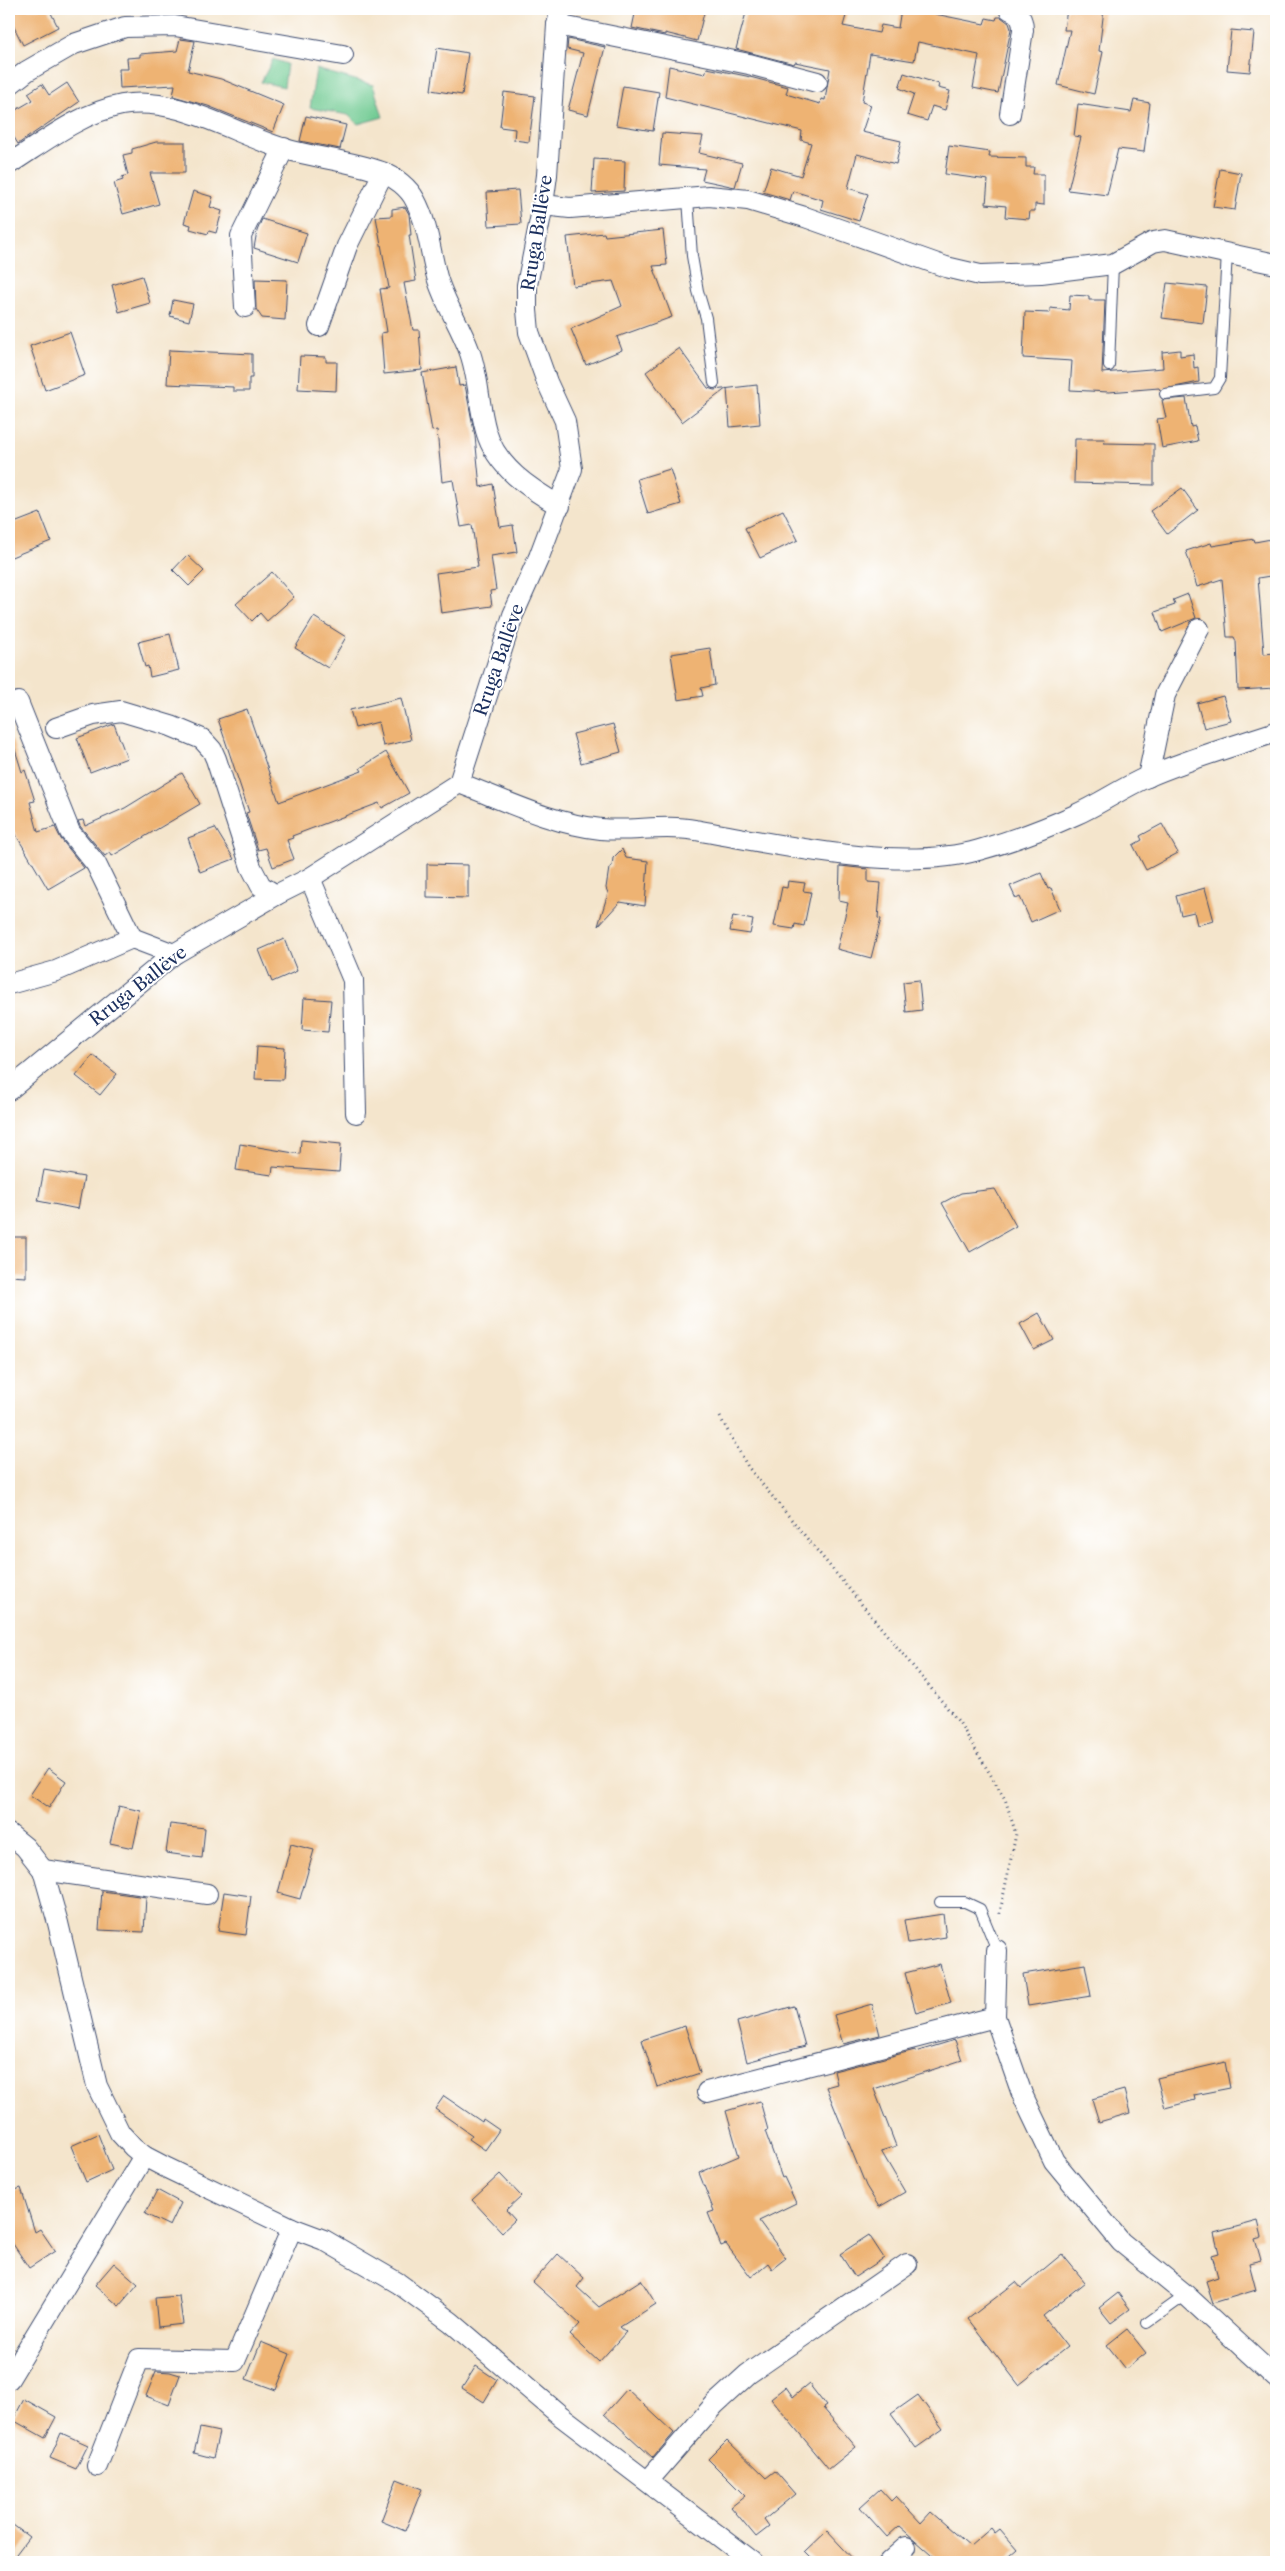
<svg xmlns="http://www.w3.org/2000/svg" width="1285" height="2571" font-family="'Libre Caslon Text',serif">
<rect width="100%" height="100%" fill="#fff"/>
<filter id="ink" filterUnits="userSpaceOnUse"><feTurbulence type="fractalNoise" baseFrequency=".02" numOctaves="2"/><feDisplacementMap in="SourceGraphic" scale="10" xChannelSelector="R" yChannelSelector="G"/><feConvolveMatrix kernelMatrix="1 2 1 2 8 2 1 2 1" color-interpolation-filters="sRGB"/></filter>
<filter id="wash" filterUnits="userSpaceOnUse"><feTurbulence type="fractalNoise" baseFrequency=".0096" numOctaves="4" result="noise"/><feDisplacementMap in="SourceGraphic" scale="20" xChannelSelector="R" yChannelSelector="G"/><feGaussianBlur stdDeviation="1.12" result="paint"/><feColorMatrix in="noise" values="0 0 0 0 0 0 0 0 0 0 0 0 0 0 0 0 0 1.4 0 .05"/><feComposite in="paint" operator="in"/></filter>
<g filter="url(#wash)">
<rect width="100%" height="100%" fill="#f4e5cc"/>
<g fill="#70ca92" stroke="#467c78">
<path d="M273 59 287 64 284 87 261 82Z"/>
<path d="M316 69 373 85 383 117 358 124 348 115 310 108Z"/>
</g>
<g id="blocks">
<g fill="#eeb373">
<path d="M9 9H49L58 27 23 45 9 17Z"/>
<path d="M636 9H705L697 41 665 33V35L632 28Z"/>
<path d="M747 9H848L843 26 879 33 881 25 898 28 901 9H936L935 14 984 24 986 18 996 20 997 17H1001L1009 23 1011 29 998 93 973 88 979 55 918 42 914 61 870 54 862 102 871 105 862 132 901 141 896 164 857 154 848 188 868 194 859 221 821 209 823 200 793 191 790 200 763 192 771 167 801 176 811 143 801 140 802 131 665 97 669 66 705 74 707 68 746 76 788 87 786 94 820 104 821 99 825 100 830 69 795 62 794 64 736 49Z"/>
<path d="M1067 9H1104L1099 51 1103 52 1094 94 1058 85 1070 30H1064Z"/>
<path d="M1231 30 1254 32 1250 72 1227 70Z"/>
<path d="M180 39 195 41 188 71 221 79 284 105 273 132 208 106 173 96 175 85 120 88 119 69H128L127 58 140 57V54L177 51Z"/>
<path d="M568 39 605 47 588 115 568 110 583 53 567 49Z"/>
<path d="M437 48 468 53 462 95 431 90Z"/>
<path d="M904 73 939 84 938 88 950 91 945 110 932 106 927 121 907 115 914 94 899 88Z"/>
<path d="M67 83 79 102 18 144 9 129V114L33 100 28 93 42 84 49 95Z"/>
<path d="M623 86 659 92 653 131 616 125Z"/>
<path d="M504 92 535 96 529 142 514 140 515 129 500 127Z"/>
<path d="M1134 100 1150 103 1144 152 1118 149 1107 195 1068 190 1081 137 1074 136 1078 104 1131 112Z"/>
<path d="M306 116 346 125 340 149 300 141Z"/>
<path d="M662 133 703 136 699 153 742 163 735 187 702 180 705 169 659 165Z"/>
<path d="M156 142H185V173H150L159 204 123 214 114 183 123 180 122 177 128 175 123 155 132 153V149Z"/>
<path d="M949 146 990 152 989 157 1026 158V167H1034L1033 174H1044V205L1035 204V211H1030L1029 219 1005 217 1006 206 986 204 988 180 945 174Z"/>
<path d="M594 159 625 161 624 191 592 193Z"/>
<path d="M1220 169 1241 173 1235 210 1213 207Z"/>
<path d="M518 190 521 224 489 226 487 192Z"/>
<path d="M193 191 213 197 210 207 222 211 216 233 209 231 208 234 190 229 191 225 184 223Z"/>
<path d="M405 207 409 214 411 235H409L416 281 404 283 413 330H419L422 370 384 374 381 333 387 332 380 289 389 288 376 217 392 216V209Z"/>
<path d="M262 219 307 233 298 262 254 248 257 231Z"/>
<path d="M663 230 667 265 653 266 672 317 617 337 622 350 586 365 571 329 622 306 613 281 573 286 567 237 604 233 605 236Z"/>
<path d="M142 276 150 303 119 312 112 285Z"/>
<path d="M255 279 287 280 285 320 262 318 256 309Z"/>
<path d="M1167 283 1207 287 1203 323 1162 318Z"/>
<path d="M1070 295 1089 296V300H1105L1102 373 1163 368 1162 352 1180 350V356L1193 354 1194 368 1198 367 1199 382 1160 390 1159 388 1109 392 1070 390 1072 361 1023 358 1025 312 1050 313V308L1069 310Z"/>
<path d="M173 300 193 304 189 321 170 316Z"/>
<path d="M70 332 85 375 45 390 30 346Z"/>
<path d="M679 348 708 388 714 390 757 385 760 424 730 427 727 388 682 422 646 372Z"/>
<path d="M169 350 252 354V378H249V391H233V387L167 384Z"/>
<path d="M300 356 326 357V362H337L336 391 298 389Z"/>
<path d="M456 367 459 386 465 385 475 436 480 487 493 484 500 527 513 525 517 552 491 556 496 590 490 591 492 606 441 613 436 573 478 567 472 525 461 527 453 480 442 482 437 430 432 431 422 373Z"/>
<path d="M1186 398 1191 427 1195 426 1198 441 1162 448 1157 419 1166 418 1162 400Z"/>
<path d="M1075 439H1105L1104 443 1154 444V485L1074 483Z"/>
<path d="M670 469 681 504 648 514 637 479Z"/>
<path d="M1182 488 1198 510 1167 534 1150 511Z"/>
<path d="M783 510 798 540 760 558 745 528Z"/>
<path d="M40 513 51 541 9 558V525Z"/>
<path d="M1254 539 1255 542 1271 539 1276 562V575L1258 578 1264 654 1275 653 1276 688 1238 690 1236 641 1234 637H1227L1222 579 1197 587 1186 551 1211 543 1212 546Z"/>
<path d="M187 555 204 571 189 586 173 570Z"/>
<path d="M272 572 294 597 267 621 260 613 252 621 236 604Z"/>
<path d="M1188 594 1196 618 1162 632 1155 612 1175 605 1173 600Z"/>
<path d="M314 617 346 637 328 668 295 648Z"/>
<path d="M170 634 179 670 150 677 148 666 145 667 138 642Z"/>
<path d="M710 648 715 685 701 688 703 696 678 700 671 654Z"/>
<path d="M1223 696 1231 721 1204 728 1197 703Z"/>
<path d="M401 698 411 740 383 746 378 722 355 728 350 710Z"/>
<path d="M247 709 279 802 362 771 360 768 386 752 409 793 382 808 379 803 292 836 293 838 287 840 294 859 273 867 266 848 258 850 246 813 249 812 218 719Z"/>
<path d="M114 724 127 758 90 772 77 738Z"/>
<path d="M613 724 621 752 581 763 573 734Z"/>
<path d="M12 740 22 772 25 770 35 801 30 802 38 832 55 827 61 839 84 868 48 889 9 823V741Z"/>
<path d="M182 773 200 804 112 856 110 852 105 856 80 826 78 821 83 820 85 826 125 808Z"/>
<path d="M1162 824 1178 853 1146 870 1133 845 1142 840 1140 836Z"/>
<path d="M215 828 234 859 200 872 188 838Z"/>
<path d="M622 849 626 858 648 861 645 906 620 902 598 926 608 893 606 888 609 868 612 866 613 858Z"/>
<path d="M427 864 468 865V898L427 897Z"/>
<path d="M840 866 868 869V882L881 883 878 918 881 919 871 958 837 949 848 903 839 901Z"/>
<path d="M1041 873 1048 889 1051 888 1060 909 1031 922 1020 897 1016 899 1010 886Z"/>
<path d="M788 881 805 883 803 891 811 892 804 926 795 924 794 929 774 926 782 887 787 888Z"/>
<path d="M1205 888 1214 921 1197 925 1194 912 1181 915 1176 896Z"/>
<path d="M733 916 753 920 750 934 730 931Z"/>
<path d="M284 939 297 971 272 982 259 950Z"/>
<path d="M919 980 922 1010 906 1012 903 982Z"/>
<path d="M304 998 331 1000 328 1032 302 1030Z"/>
<path d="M257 1046 285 1048 283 1080 255 1079Z"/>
<path d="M93 1055 117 1074 100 1095 76 1076Z"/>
<path d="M301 1140 341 1144 339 1172 273 1167 272 1175 236 1170 240 1144 300 1154Z"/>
<path d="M44 1170 84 1177 78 1209 38 1201Z"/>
<path d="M995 1189 1016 1226 970 1252 942 1203 961 1193Z"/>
<path d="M9 1237H26V1277L9 1276Z"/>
<path d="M1039 1313 1054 1340 1034 1350 1020 1324Z"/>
<path d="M48 1768 66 1781 49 1808 30 1795Z"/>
<path d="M119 1806 141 1811 133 1848 110 1843Z"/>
<path d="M170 1824 205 1828 202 1858 166 1853Z"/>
<path d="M291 1844 314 1850 300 1899 278 1893Z"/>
<path d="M102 1891 146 1897 144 1932 99 1930Z"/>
<path d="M224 1892 251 1896 246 1935 218 1931Z"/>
<path d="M943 1914 946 1937 908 1943 904 1920Z"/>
<path d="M940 1964 951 2003 916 2013 905 1973Z"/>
<path d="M1085 1964 1091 1996 1028 2006 1023 1974Z"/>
<path d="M872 2004 880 2035 843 2044 834 2015Z"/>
<path d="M794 2006 805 2046 747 2062 737 2022Z"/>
<path d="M685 2026 700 2073 657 2087 642 2040Z"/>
<path d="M955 2040 962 2060 874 2089 896 2146 881 2151 905 2192 879 2207 866 2186 826 2087 837 2084 834 2071 915 2050V2052Z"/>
<path d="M1225 2062 1230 2088 1194 2095 1195 2100 1165 2108 1157 2078Z"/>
<path d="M1124 2090 1130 2113 1099 2122 1092 2099Z"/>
<path d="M444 2096 482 2122 483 2119 499 2130 485 2150 469 2139 472 2135 435 2109Z"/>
<path d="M760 2101 768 2130 765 2131 782 2178 784 2177 796 2203 759 2221 786 2258 772 2269 768 2263 751 2277 726 2244 721 2246 708 2213 714 2211 699 2173 739 2156 726 2111Z"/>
<path d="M98 2134 112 2170 86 2182 71 2146Z"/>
<path d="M500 2174 521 2196 506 2210 515 2220 502 2232 472 2200Z"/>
<path d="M21 2188 35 2232 40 2229 55 2251 29 2268 9 2238V2192Z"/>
<path d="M157 2190 181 2203 170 2226 145 2214Z"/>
<path d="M1258 2221 1262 2237 1255 2239 1261 2260 1249 2263 1256 2290 1213 2303 1206 2281 1218 2277 1212 2255 1219 2253 1214 2233Z"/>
<path d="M869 2235 884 2258 855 2277 840 2254Z"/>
<path d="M558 2254 584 2278 577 2287 599 2307 641 2280 656 2304 620 2327 626 2332 599 2362 570 2335 580 2324 533 2282Z"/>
<path d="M1062 2254 1085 2282 1043 2316 1067 2347 1019 2385 968 2319 1016 2282 1021 2288Z"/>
<path d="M114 2263 138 2284 119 2306 95 2285Z"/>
<path d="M1118 2293 1130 2309 1111 2323 1099 2308Z"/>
<path d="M179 2296 183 2324 158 2327 155 2298Z"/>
<path d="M1127 2329 1146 2353 1126 2369 1107 2345Z"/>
<path d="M261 2342 290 2354 276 2390 246 2379Z"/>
<path d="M476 2366 497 2380 484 2402 462 2388Z"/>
<path d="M156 2371 170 2372 180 2375 169 2405 146 2396Z"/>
<path d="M809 2384 826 2406 823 2408 856 2447 829 2469 771 2399 786 2387 793 2397Z"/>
<path d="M627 2389 674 2433 653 2458 605 2414Z"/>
<path d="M918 2395 943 2429 916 2448 891 2414Z"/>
<path d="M24 2399 56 2417 45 2438 13 2420Z"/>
<path d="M200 2428 219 2432 213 2458 194 2453Z"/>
<path d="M61 2433 88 2445 76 2469 50 2458Z"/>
<path d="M727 2440 766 2478 775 2471 795 2494 764 2520 769 2527 756 2537 731 2507 745 2496 708 2459Z"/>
<path d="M397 2479 422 2489 405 2531 381 2521Z"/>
<path d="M880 2489 891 2501 896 2496 921 2523 931 2512 970 2546 991 2528 995 2533 1000 2529 1017 2549 1002 2562H940L899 2526 887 2537 860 2507Z"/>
<path d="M9 2522 29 2537 10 2562H9Z"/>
<path d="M827 2531 856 2562H815L805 2552Z"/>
</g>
</g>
</g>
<g filter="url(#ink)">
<use href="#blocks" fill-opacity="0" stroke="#3c4a6e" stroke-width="1"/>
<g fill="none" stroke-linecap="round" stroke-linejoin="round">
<defs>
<g id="lane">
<path d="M688 199 692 256 698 291 706 318 714 383"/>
<path d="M1109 366 1113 264"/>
<path d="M1165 394 1214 388 1220 378 1227 253"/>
<path d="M940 1902H965L980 1909 997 1950"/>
<path d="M1147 2323 1186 2295"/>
</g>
<g id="street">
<path d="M1009 9C1020 13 1023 20 1023 30L1010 114"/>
<path d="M557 25 749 64 817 82"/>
<path d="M9 85 27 71 74 44 125 27 175 26 343 55"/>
<path d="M9 164C44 142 80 113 122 105 176 95 234 134 285 149 317 158 351 161 382 172 395 177 409 188 415 200 428 224 430 251 437 277 444 302 460 325 469 350 479 376 478 404 486 431 496 467 530 489 560 506"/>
<path d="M543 205 570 208 709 196 748 200 805 217 946 267 980 275 1041 273 1113 264 1153 242 1165 240 1276 264"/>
<path d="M245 307 241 236 284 148"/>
<path d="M319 326 347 246 383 173"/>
<path d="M18 702 70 832 96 864 132 938"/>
<path d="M56 728 93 715 121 711 171 726 202 739 212 750 216 759 251 867 261 886 276 895"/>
<path d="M1148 777 1165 695 1199 629"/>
<path d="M459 783C504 800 552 824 601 829 632 832 665 824 695 830 777 844 898 873 979 850 1012 841 1044 829 1075 815 1100 804 1122 788 1147 777 1188 759 1234 746 1276 732"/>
<path d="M310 878 353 980 356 1113"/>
<path d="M9 984 56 971 132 938 174 954"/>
<path d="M9 1090 174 954 276 895 310 878 459 783 513 615 539 557 572 469 565 421 547 382 529 332 527 310V285L543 205 547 175 557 25 561 9"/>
<path d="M9 1834 25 1847 43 1870 58 1923 97 2086 120 2133 133 2147 144 2156 167 2168 292 2228 324 2240 398 2283 451 2322 561 2416 753 2562"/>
<path d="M43 1870 207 1894"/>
<path d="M997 1950 995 2017 1022 2094 1054 2161 1121 2242 1186 2295 1276 2378"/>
<path d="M707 2092 995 2017"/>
<path d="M9 2379 144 2156"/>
<path d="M97 2466 139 2359 235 2361 292 2228"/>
<path d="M648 2481 715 2404 748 2374 907 2264"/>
<path d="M889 2562 906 2547"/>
</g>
</defs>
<use href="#lane" stroke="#3c4a6e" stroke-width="12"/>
<use href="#street" stroke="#3c4a6e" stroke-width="22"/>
<path stroke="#3c4a6e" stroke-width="3" stroke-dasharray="1 4" stroke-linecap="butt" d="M720 1417 748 1467 959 1722 1005 1799 1016 1834 999 1917"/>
<use href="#lane" stroke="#fff" stroke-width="10"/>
<use href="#street" stroke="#fff" stroke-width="20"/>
</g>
</g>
<g text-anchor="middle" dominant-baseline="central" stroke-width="4" stroke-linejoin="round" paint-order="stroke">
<g font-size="18" fill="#1b2f5e" stroke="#fff">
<text transform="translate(537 233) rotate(-81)">Rruga Ballëve</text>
<text transform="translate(499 660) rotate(-71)">Rruga Ballëve</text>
<text transform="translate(138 986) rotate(-38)">Rruga Ballëve</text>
</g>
</g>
<rect width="1285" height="2571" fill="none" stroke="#fff" stroke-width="30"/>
</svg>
